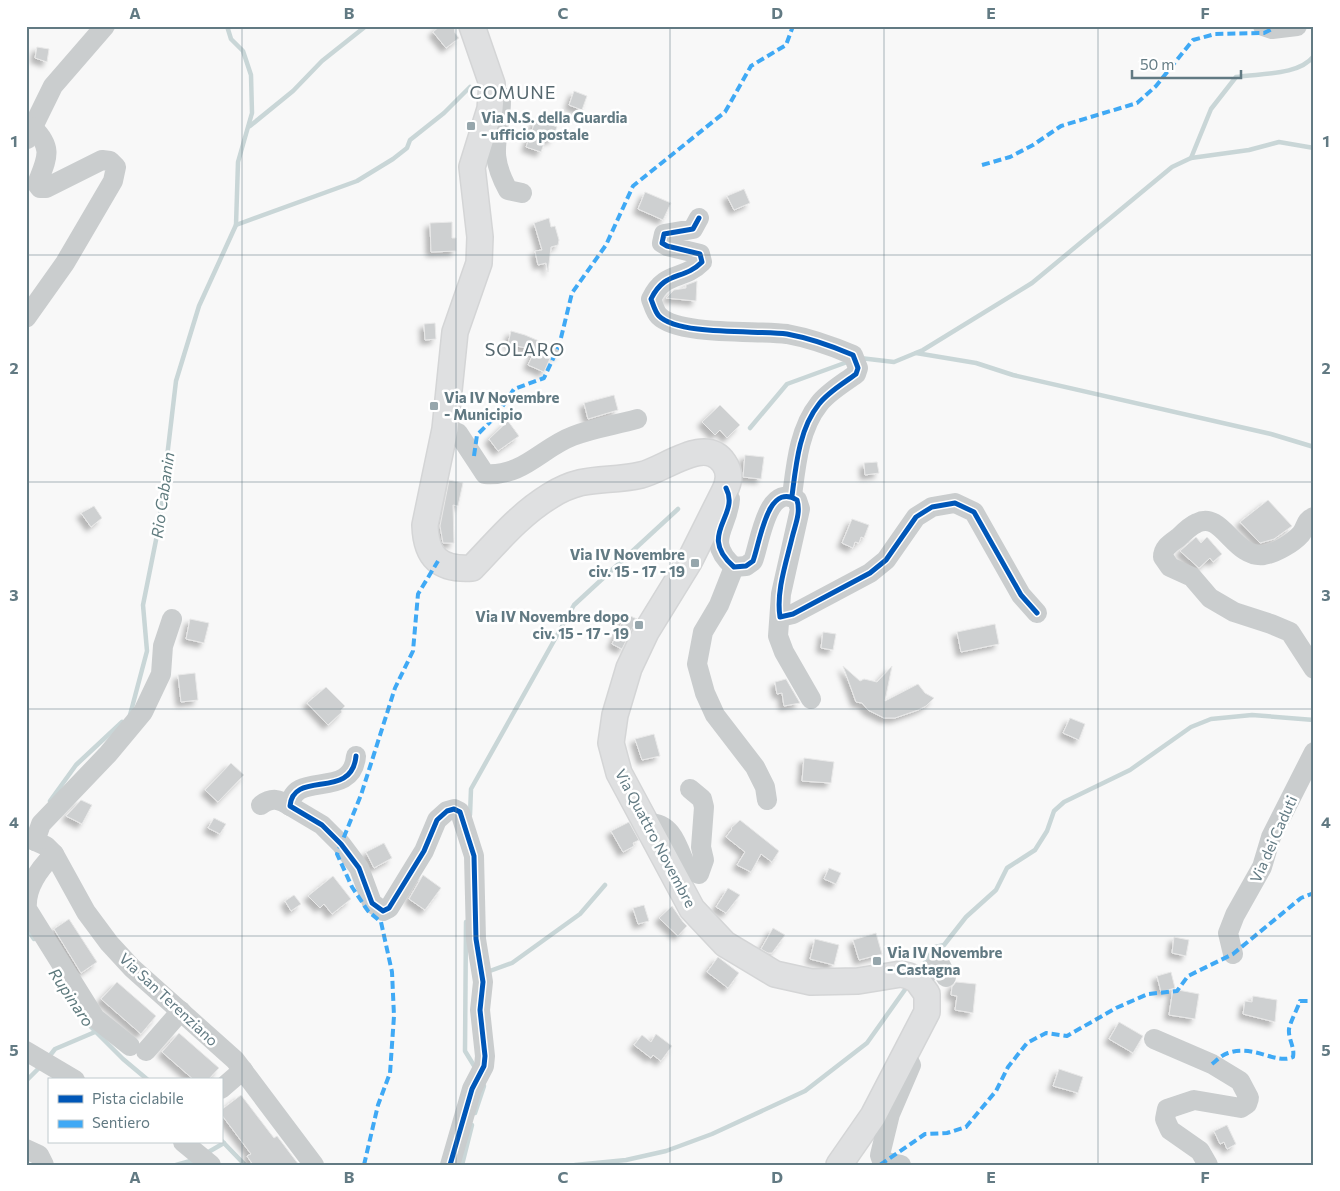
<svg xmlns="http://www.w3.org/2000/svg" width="1340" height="1191" font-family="Commissioner,sans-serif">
<defs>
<filter id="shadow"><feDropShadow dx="-4.5" dy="4.5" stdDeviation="2.5" flood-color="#0004"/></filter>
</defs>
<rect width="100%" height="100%" fill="#f8f8f8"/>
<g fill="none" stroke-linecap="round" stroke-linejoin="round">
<g stroke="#c9d6d7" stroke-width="4.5">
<path d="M250 126 293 91 322 61 366 26"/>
<path d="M1191 158 1249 150 1279 142 1314 148"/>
<path d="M236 225 357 181 393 159 407 148 410 140 444 113 470 87"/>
<path d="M916 353 976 363 1013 375 1271 434 1314 447"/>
<path d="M860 358 894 362 923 350 1032 283 1172 167 1191 158 1211 109 1236 77C1261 73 1298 76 1314 56"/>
<path d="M750 428 787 384 850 361"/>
<path d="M130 715 147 651 143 605 159 525 176 381 199 306 236 225 238 162 252 113 251 75 243 51 231 39 227 26"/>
<path d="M50 801 76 765 122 722"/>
<path d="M470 815 471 789 574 605 678 509"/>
<path d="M466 922 465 1051 476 1069"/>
<path d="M26 927 34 939"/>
<path d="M924 964 935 947 944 945 966 917 996 890 1007 868 1035 850 1047 831 1054 811 1064 802 1130 770 1191 727 1211 719 1252 715 1314 720"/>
<path d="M487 972 512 963 580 914 605 885"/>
<path d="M89 1025 123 1059 148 1080"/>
<path d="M48 1058 55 1049 95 1032"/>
<path d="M26 1081 41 1066"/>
<path d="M475 1113 484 1086"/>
<path d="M221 1140 245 1165"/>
<path d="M205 1154 224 1143"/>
<path d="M176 1165 194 1160"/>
<path d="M462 1165 472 1125"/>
<path d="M575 1165 626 1160 666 1151 712 1134 805 1091 867 1043 909 984"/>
</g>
</g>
<g fill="#ced0d1" stroke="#e8e8e8" filter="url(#shadow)">
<path d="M440 26H454L455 33 459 38 446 48 433 32Z"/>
<path d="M37 47 49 49 47 62 35 58Z"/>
<path d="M574 91 587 96 582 110 569 105Z"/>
<path d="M536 119 557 127 552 140 546 138 541 152 526 147Z"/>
<path d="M744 189 750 203 734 210 727 196Z"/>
<path d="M645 192 671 203 663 220 638 209Z"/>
<path d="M549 218 551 227 555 226 559 240 558 245 551 247 548 272 546 263 538 265 535 251 542 250 534 223Z"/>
<path d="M452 222V238H456V251L431 252 430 223Z"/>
<path d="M697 281 696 301 666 298 674 290 686 288V285Z"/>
<path d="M435 323 436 339 425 340 424 324Z"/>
<path d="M511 331 525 335 560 350 558 355 552 354 544 372 528 365 535 350 508 344Z"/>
<path d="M614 395 618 410 588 419 584 403Z"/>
<path d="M720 405 740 425 727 438 720 430 715 435 702 422Z"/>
<path d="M508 421 519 436 498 451 489 439Z"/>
<path d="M745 455 764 457 761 479 743 477Z"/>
<path d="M877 462 879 473 865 475 864 463Z"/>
<path d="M449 480 463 483 458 506 453 505 454 543H443L440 526Z"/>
<path d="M1268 500 1292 526 1274 539 1260 543 1240 522Z"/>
<path d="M94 506 102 518 91 527 81 513Z"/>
<path d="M852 519 869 525 864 538 861 537 859 543 855 542 853 548 842 543Z"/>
<path d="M1196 537 1201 543 1207 537 1222 554 1213 562 1210 558 1199 568 1180 551Z"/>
<path d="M626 614 637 619 622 649 612 644Z"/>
<path d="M190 619 209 623 204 643 186 639Z"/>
<path d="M995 624 999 644 961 652 957 632Z"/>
<path d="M823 632 836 634 833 650 821 648Z"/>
<path d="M843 666 860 681 864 679 877 682 892 666 885 701 918 684 925 693 934 698 926 706 918 710 895 718H884L868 710 862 703 856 702Z"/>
<path d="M195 673 198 700 181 702 178 675Z"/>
<path d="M786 679 800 703 784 706 782 693 777 694 775 682Z"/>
<path d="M326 687 345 706 341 710 342 712 328 725 307 703Z"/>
<path d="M1070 718 1085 724 1079 740 1063 733Z"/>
<path d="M654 734 660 756 642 760 635 739Z"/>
<path d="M804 758 834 762 831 783 802 781Z"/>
<path d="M231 763 244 775 218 802 205 790Z"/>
<path d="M81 800 92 805 82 824 66 816Z"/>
<path d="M214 818 226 824 220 834 208 828Z"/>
<path d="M740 820 779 851 772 862 761 854 751 872 737 865 745 852 726 837 732 829 731 828Z"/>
<path d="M629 822 639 840 633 843 634 846 623 852 611 831Z"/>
<path d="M384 843 392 858 374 868 366 852Z"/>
<path d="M829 868 841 873 836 884 824 879Z"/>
<path d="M423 875 441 888 425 910 409 899Z"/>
<path d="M333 876 351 899 332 914 324 904 320 908 308 896Z"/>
<path d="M728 888 740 895 726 913 716 907Z"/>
<path d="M294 895 301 904 291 911 285 901Z"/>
<path d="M644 905 649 921 638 924 633 908Z"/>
<path d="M672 906 683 922 687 926 678 936 659 918Z"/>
<path d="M69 919 97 962 81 973 54 929Z"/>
<path d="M773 928 785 935 772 953H768L761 949Z"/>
<path d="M876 933 882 954 859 960 853 940Z"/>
<path d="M1174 937 1189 940 1186 956 1172 953Z"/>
<path d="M815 939 839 945 834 965 810 959Z"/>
<path d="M718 957 739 973 728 988 707 972Z"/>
<path d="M1171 972 1175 988 1161 992 1157 976Z"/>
<path d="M117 982 156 1016 141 1034 101 999Z"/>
<path d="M956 982 976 984 973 1013 955 1010 957 996 951 995 952 987Z"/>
<path d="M1173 989 1199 994 1195 1019 1169 1015Z"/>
<path d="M1253 996 1277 1000 1275 1022 1243 1014 1245 1001 1252 1002Z"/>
<path d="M1119 1022 1143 1036 1133 1053 1109 1039Z"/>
<path d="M179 1033 219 1068 208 1080H194L162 1052Z"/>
<path d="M656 1034 672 1046 661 1061 653 1055 651 1058 634 1045 642 1035 651 1042Z"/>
<path d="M1059 1069 1083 1077 1078 1093 1053 1086Z"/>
<path d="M241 1095 274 1138 277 1136 299 1165H253L247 1156 251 1154 221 1114V1110Z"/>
<path d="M1227 1125 1236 1144 1227 1149 1224 1142 1220 1144 1214 1131Z"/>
</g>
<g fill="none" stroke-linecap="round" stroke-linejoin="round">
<defs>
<path id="major" d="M472 26 492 84 490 109 472 167 480 237 479 263 455 332 445 429 425 525C426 558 440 570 472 568 497 542 519 515 550 496 585 474 606 483 641 475 666 469 705 435 724 463 731 473 729 483 724 492L689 562 646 632 629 668 615 715 611 743 619 773 692 909 725 944 775 974 811 982 858 981 901 974 909 976 917 980 927 994V1012L873 1116 839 1165"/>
</defs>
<use href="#major" stroke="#d4d5d6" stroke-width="28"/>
<g stroke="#cacdce" stroke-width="20">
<path d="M1263 26 1272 29 1297 26"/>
<path d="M501 96C502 138 485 148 508 190L522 193"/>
<path d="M27 139 53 86 105 26"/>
<path d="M699 218 693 229 664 234 662 243 667 246 700 254 702 262C683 281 665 270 651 299 653 304 655 312 659 316 679 336 758 330 787 334 809 338 832 346 853 355L858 368 856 374C844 383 828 392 819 404 799 429 796 465 792 496"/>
<path d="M26 318 65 263 113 181 116 167 110 161 102 160 46 188H40L37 184C47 158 54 148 32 127"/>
<path d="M445 429 458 433 485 474C523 477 541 448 573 436 593 428 616 425 637 419"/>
<path d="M730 499C728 529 704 540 734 567L746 566 753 561C760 543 767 481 797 500L800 509 781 594 778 636 784 652 811 699"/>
<path d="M1314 517C1305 520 1306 528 1301 534 1293 543 1276 553 1264 555 1234 559 1222 510 1197 523 1190 526 1184 532 1179 537 1171 543 1163 547 1163 557L1170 567 1192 577 1210 598 1234 612 1271 624 1290 632 1314 669"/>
<path d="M734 567 719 605 703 632 697 664 705 693 715 715 755 767 765 787 767 800"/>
<path d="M780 617 793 614 870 573 886 560 916 517 932 507 955 503 974 512 1021 595 1037 613"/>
<path d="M356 756C352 801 293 769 290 806L322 825 341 844 359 868 372 903 383 911 389 908 424 851 437 820 447 811 454 809 460 812 474 856 476 939 483 982 480 1010 485 1056 484 1066 472 1089 450 1165"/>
<path d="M261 805C272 797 279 799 290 806"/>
<path d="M646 823C673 821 678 848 687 869L699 874 704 860 701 847 704 807 702 799 690 789"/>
<path d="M26 837 46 846 54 854 86 912 109 943 132 968 235 1060 314 1165"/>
<path d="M35 841 41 824 108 754 143 712 161 674 163 646 172 619"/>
<path d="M54 854C40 868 25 888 27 909L95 1018 130 1046"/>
<path d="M1233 954 1228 933 1235 915 1262 867 1271 837 1314 752"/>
<path d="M917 980 938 965 941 966 946 977"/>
<path d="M1154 1039 1212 1064 1240 1081 1249 1098 1247 1104 1241 1108 1194 1100 1167 1109 1165 1119 1170 1130 1200 1151 1208 1165"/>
<path d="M26 1051 75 1080"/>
<path d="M146 1051 181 1011"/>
<path d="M221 1089 243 1070"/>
<path d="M183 1142 211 1165"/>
<path d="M26 1149 39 1155 44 1165"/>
<path d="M901 1165 882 1161 880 1155 890 1114 911 1065 906 1056"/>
</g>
<use href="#major" stroke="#dfe0e1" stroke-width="25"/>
<g stroke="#3fa9f5" stroke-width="4" stroke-dasharray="8 4" stroke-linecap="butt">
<path d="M982 165 1010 157 1033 145 1061 126 1137 103 1156 86 1193 40 1215 34 1264 33 1272 29"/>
<path d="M474 456 477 435 496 416 514 389 544 378 559 346 572 293 606 245 633 186 725 112 751 66 786 45 793 26"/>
<path d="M1212 1064C1217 1060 1222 1055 1228 1053 1254 1044 1276 1065 1293 1057 1295 1047 1288 1039 1289 1029 1291 1020 1297 1010 1300 1001H1314"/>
<path d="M364 1165 378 1105 390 1073 394 1016 392 972 381 922 368 911 352 887 337 854 361 795 395 688 413 651 418 594 438 561"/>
<path d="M880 1165 925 1134 947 1133 966 1127 996 1091 1008 1067 1027 1043 1046 1033 1067 1036 1116 1008 1148 994 1177 991 1188 976 1233 954 1301 898 1314 893"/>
</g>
<defs>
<g id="cycleway">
<path d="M699 218 693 229 664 234 662 243 667 246 700 254 702 262C683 281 665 270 651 299 653 304 655 312 659 316 679 336 758 330 787 334 809 338 832 346 853 355L858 368 856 374C844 383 828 392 819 404 799 429 796 465 792 496"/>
<path d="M726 488C741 516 696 534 734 567L746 566 753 561C760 543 767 481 797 500 801 513 795 525 792 538 786 563 776 592 780 617L793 614 870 573 886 560 916 517 932 507 955 503 974 512 1021 595 1037 613"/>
<path d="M356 756C352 801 293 769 290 806L322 825 341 844 359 868 372 903 383 911 389 908 424 851 437 820 447 811 454 809 460 812 474 856 476 939 483 982 480 1010 485 1056 484 1066 472 1089 450 1165"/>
</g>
</defs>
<use href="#cycleway" stroke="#fff" stroke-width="8"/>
<use href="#cycleway" stroke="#0057b8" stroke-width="5"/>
</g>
<path fill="none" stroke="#627a83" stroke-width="1" stroke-opacity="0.55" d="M242 26V1165M456 26V1165M670 26V1165M884 26V1165M1098 26V1165M26 255H1314M26 482H1314M26 709H1314M26 936H1314"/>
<g fill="#96a6ac" stroke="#fff" stroke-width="2">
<rect x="466" y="121" width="10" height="10" rx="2.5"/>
<rect x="429" y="401" width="10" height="10" rx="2.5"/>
<rect x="690" y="558" width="10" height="10" rx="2.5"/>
<rect x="634" y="620" width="10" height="10" rx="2.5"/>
<rect x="872" y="956" width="10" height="10" rx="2.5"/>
</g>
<g text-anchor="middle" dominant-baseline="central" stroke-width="5" stroke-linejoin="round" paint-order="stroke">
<g font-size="15" font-weight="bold" fill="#627a83" stroke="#fff" text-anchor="start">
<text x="481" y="117">Via N.S. della Guardia<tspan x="481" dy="17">- ufficio postale</tspan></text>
<text x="444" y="397">Via IV Novembre<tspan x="444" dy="17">- Municipio</tspan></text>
<text x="685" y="554" text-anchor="end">Via IV Novembre<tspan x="685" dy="17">civ. 15 - 17 - 19</tspan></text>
<text x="629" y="616" text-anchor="end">Via IV Novembre dopo<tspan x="629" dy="17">civ. 15 - 17 - 19</tspan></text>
<text x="887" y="952">Via IV Novembre<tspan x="887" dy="17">- Castagna</tspan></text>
</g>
<g font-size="15" fill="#627a83" stroke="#fff">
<text transform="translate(656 838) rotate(62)">Via Quattro Novembre</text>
<text transform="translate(1273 839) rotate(-66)">Via dei Caduti</text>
<text transform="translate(169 999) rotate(43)">Via San Terenziano</text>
</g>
<g font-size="16" font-style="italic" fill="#5e7a7d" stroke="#fff">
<text transform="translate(162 495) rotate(-82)">Rio Cabanin</text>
<text transform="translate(72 997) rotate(56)">Rupinaro</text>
</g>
<g font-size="18" letter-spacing="1" fill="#55676e" stroke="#fff">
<text x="513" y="92">COMUNE</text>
<text x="525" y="349">SOLARO</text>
</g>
</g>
<rect width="1340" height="1191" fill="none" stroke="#ffffff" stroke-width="55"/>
<rect x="48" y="1078" width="175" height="65" fill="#ffffff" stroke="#c0cacd"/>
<rect x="58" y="1095" width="25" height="8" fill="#0057b8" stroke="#c0cacd"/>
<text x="92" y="1104" font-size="15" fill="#627a83">Pista ciclabile</text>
<rect x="58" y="1120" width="25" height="8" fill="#3fa9f5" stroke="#c0cacd"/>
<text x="92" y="1128" font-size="15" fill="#627a83">Sentiero</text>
<path d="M1132 70v8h109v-8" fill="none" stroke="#627a83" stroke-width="2.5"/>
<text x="1140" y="70" font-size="15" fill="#627a83" stroke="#ffffff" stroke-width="4" paint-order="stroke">50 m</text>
<rect x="28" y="28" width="1284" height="1136" fill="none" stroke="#627a83" stroke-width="2"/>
<g font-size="16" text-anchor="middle" font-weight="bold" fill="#627a83">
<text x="135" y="19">A</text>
<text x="349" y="19">B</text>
<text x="563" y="19">C</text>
<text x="777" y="19">D</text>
<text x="991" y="19">E</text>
<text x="1205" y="19">F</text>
<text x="14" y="147">1</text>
<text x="1326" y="147">1</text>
<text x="14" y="374">2</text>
<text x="1326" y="374">2</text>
<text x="14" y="601">3</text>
<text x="1326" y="601">3</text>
<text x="14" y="828">4</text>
<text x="1326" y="828">4</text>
<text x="14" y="1056">5</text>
<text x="1326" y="1056">5</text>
<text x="135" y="1183">A</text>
<text x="349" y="1183">B</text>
<text x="563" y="1183">C</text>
<text x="777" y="1183">D</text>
<text x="991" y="1183">E</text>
<text x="1205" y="1183">F</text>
</g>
</svg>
